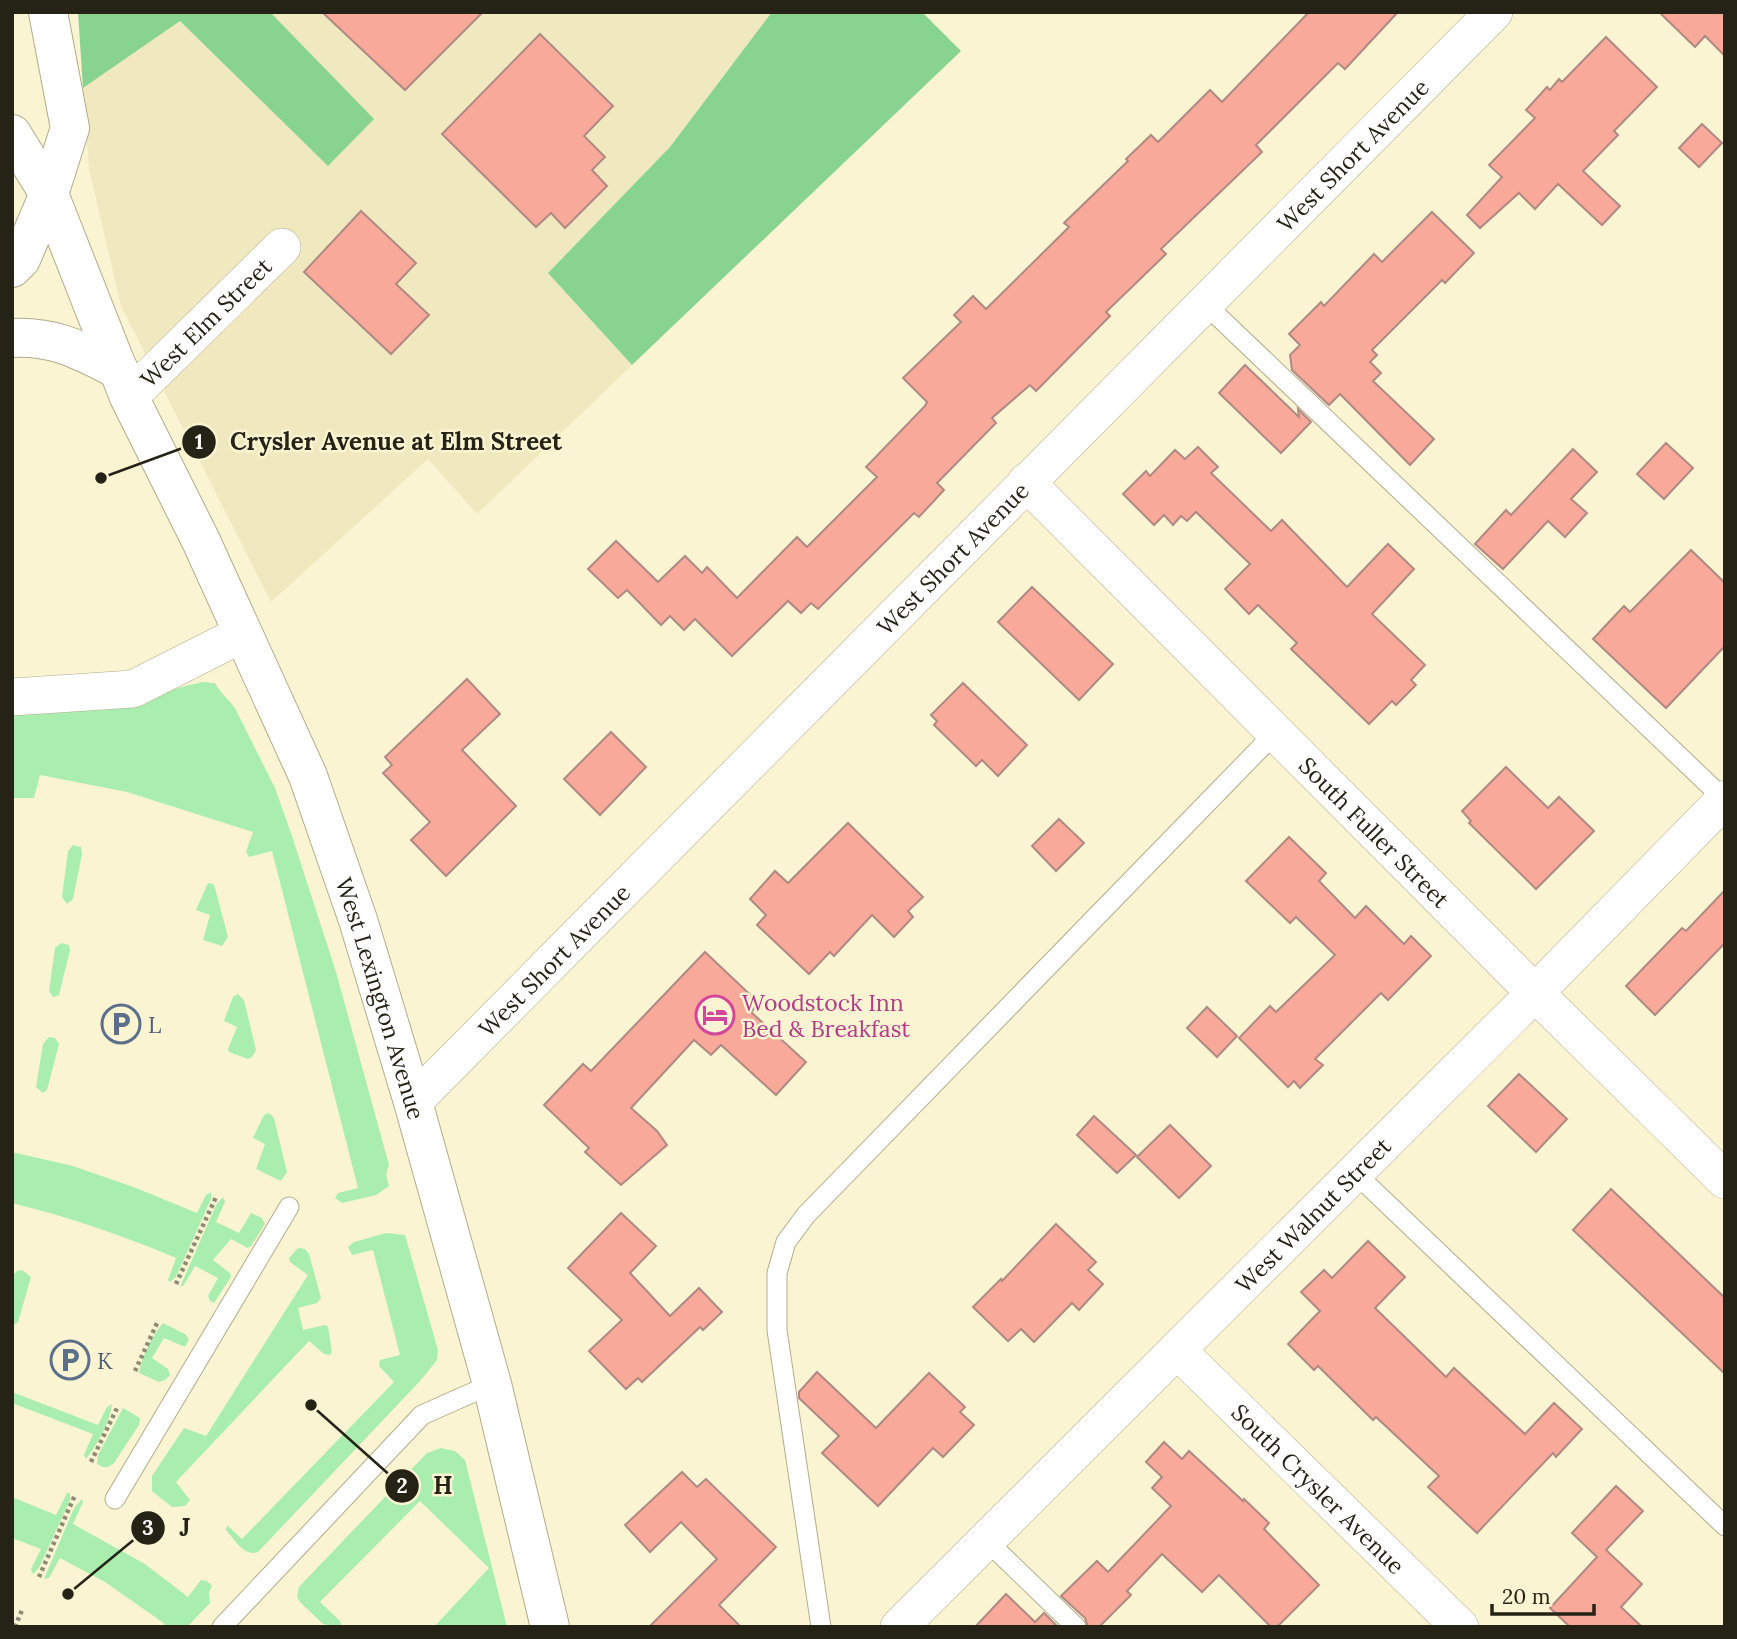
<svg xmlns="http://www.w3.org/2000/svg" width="1737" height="1639" font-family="Lora,serif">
<rect width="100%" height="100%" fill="#faf4d2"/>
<path fill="#f0e9bf" d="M270 12H772L670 147 548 273 632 365 477 514 428 459 271 602 121 306 89 169 83 88 180 21 328 165 373 119Z"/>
<g fill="#a9eeaf">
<path d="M202 682 215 683C221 694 230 700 236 710L275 788 292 836 336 972 389 1165 386 1174 389 1186 376 1195 342 1203 335 1198 338 1193 358 1188 272 851 249 857 246 852 253 832 127 792 40 775 34 798H12V711L142 697Z"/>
<path d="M73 845 81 847 82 854 73 899 67 904 62 897 68 851Z"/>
<path d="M208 883 213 884 215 888 228 937 222 946 203 940 210 915 196 910Z"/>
<path d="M61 943 69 945 70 950 59 995 53 997 49 991 55 948Z"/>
<path d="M238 994 244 1000 256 1050 252 1057 248 1059 229 1052 228 1049 237 1027 224 1021 233 997Z"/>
<path d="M49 1037 55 1038 59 1044 47 1090 43 1093 36 1087 43 1044Z"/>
<path d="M269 1113 274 1118 287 1172 281 1181 256 1169 265 1144 253 1138 264 1115Z"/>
<path d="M12 1152 73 1166 136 1188 197 1213 206 1195 211 1192V1199L176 1277 170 1282 168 1280 176 1258C122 1235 69 1217 12 1203Z"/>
<path d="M223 1197 225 1202 216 1222 239 1233 251 1213 262 1218 265 1224 251 1246 248 1248 231 1239 213 1260 230 1273 231 1277 214 1303 210 1301 208 1296 218 1278 195 1266 184 1285 180 1287 216 1205Z"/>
<path d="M386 1233 405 1235 438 1350 437 1360 421 1380 258 1552C244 1557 235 1540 226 1530L227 1525 242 1539 394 1382 379 1366 380 1360 400 1355 373 1250 352 1255 348 1247 354 1242Z"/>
<path d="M298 1248 305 1249 309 1254 321 1298 317 1303 298 1308 303 1330 325 1325 328 1327 332 1352 330 1355 324 1354 309 1341 176 1482 190 1500 185 1506 172 1507 152 1491V1476L184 1428 206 1436 308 1275 290 1262 289 1258Z"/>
<path d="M22 1270 31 1277 18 1322 13 1326 12 1281 14 1274 17 1271Z"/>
<path d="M163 1323 185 1334 189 1339 185 1347 164 1338 152 1358 168 1369 170 1375 165 1380 159 1382 139 1373C142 1356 152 1336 163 1323Z"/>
<path d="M12 1392 98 1425 107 1407 112 1404C110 1422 97 1445 86 1459L84 1455 93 1434 12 1403Z"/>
<path d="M123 1408 140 1418 139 1425 114 1463C107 1469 104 1468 97 1464L98 1455Z"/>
<path d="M441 1448 455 1451 465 1460 507 1627H434L489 1568 420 1501 320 1602 340 1621 342 1627 323 1624 300 1602 297 1597 299 1587 427 1453Z"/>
<path d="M67 1493H70V1500L39 1568 33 1574 31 1569 41 1549 12 1538V1497L56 1515Z"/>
<path d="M82 1499 83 1502 73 1524 145 1564 188 1597 201 1580 207 1581 212 1586 209 1592 210 1603 187 1627H163L165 1624 105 1582 60 1558 49 1578 44 1579 74 1508Z"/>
</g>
<g fill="#87d38f">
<path d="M78 12H270L374 119 328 166 180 21 83 88Z"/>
<path d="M772 12H922L961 51 632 365 548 273 670 147Z"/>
</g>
<g fill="#f9a999" stroke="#ae8a83" stroke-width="2">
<path d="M322 12H483L405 90Z"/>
<path d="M1309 12H1398L1345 69 1338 63 1256 145 1262 152 1161 249 1166 254 1106 312 1110 316 1036 391 1030 385 992 418 996 423 937 483 944 490 919 517 914 513 818 609 811 603 801 613 788 601 732 656 695 619 684 630 670 616 661 625 627 590 618 598 588 569 616 541 658 582 685 556 702 573 707 567 737 598 797 537 807 547 877 477 866 467 925 406 927 402 903 378 961 322 954 315 973 296 986 309 1069 227 1064 223 1128 161 1126 159 1151 135 1158 142 1210 90 1222 102Z"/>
<path d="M1659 12H1725V56L1705 36 1695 47Z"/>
<path d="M540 34 613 106 584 136 605 157 592 170 607 186 565 228 551 213 536 227 442 134Z"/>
<path d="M1606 37 1657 87 1614 131 1618 135 1583 171 1620 206 1602 225 1558 184 1535 209 1519 193 1480 228 1467 215 1502 177 1489 165 1535 118 1526 110 1547 87 1550 90 1559 79 1562 82Z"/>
<path d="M1702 124 1722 143 1699 167 1679 148Z"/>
<path d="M361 211 416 263 396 284 429 315 391 354 304 272Z"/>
<path d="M1432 212 1474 253 1445 283 1442 280 1372 350 1377 355 1370 362 1381 373 1373 381 1434 439 1410 465 1340 394 1329 405 1292 370 1290 355 1300 345 1289 334 1321 302 1324 306 1374 254 1382 262Z"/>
<path d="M1245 365 1299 417 1298 409 1311 422 1281 453 1219 393Z"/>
<path d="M1666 443 1693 468 1664 499 1637 474Z"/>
<path d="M1198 447 1218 467 1211 473 1271 531 1282 520 1347 587 1388 544 1414 569 1372 614 1425 665 1411 680 1416 685 1396 705 1392 701 1369 724 1291 649 1297 643 1258 605 1249 614 1225 589 1250 564 1196 512 1187 521 1181 516 1173 525 1164 515 1154 525 1123 494 1146 471 1150 476 1175 450 1185 459Z"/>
<path d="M1573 449 1597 472 1571 499 1587 513 1565 537 1548 521 1503 569 1475 544 1506 510 1511 515Z"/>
<path d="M1691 550 1725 583V646L1666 708 1593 639 1624 606 1630 612Z"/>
<path d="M1032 587 1113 664 1079 700 998 622Z"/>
<path d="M467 679 500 714 462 750 516 806 446 876 411 840 430 822 383 773 392 765 385 757Z"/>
<path d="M963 683 1027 745 998 776 982 760 976 766 934 725 937 721 931 715Z"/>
<path d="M611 732 646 767 600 815 564 779Z"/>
<path d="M1506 767 1548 808 1559 797 1594 831 1536 889 1469 823 1471 821 1462 811Z"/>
<path d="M1059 819 1084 843 1056 871 1032 846Z"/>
<path d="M848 823 923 897 908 911 913 917 894 937 872 915 834 956 830 952 809 974 757 925 766 915 750 899 775 871 788 883Z"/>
<path d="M1289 837 1326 873 1319 881 1355 918 1366 906 1404 944 1411 936 1431 956 1388 1000 1381 993 1315 1059 1323 1065 1300 1088 1294 1081 1288 1087 1239 1038 1270 1006 1276 1012 1335 955 1296 917 1290 923 1246 881Z"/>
<path d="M1725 890V943L1655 1015 1626 986 1682 928 1686 931Z"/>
<path d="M705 952 759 1003 751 1012 806 1062 776 1095 721 1045 711 1055 694 1040 631 1108 657 1131 667 1145 621 1185 585 1152 589 1148 544 1105 583 1064 591 1071Z"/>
<path d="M1207 1007 1237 1036 1217 1057 1187 1028Z"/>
<path d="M1519 1074 1567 1119 1536 1152 1488 1106Z"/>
<path d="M1094 1116 1136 1155 1117 1173 1077 1135Z"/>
<path d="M1170 1125 1211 1166 1179 1198 1137 1157Z"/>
<path d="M1611 1189 1725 1298V1374L1573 1230Z"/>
<path d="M621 1213 656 1246 630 1273 670 1316 699 1288 722 1312 703 1330 700 1327 642 1382 638 1378 626 1389 589 1351 622 1320 568 1268Z"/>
<path d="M1056 1224 1096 1262 1088 1270 1103 1284 1079 1310 1072 1303 1034 1342 1021 1329 1008 1341 973 1307 1001 1279 1002 1281Z"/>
<path d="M1368 1241 1405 1277 1375 1308 1446 1377 1454 1368 1525 1434 1554 1403 1582 1429 1556 1457 1553 1453 1477 1533 1428 1487 1439 1476 1376 1417 1373 1420 1318 1366 1314 1370 1288 1344 1320 1311 1301 1292 1324 1270 1332 1278Z"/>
<path d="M817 1372 876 1428 929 1373 965 1407 960 1412 974 1425 943 1457 933 1448 878 1506 822 1453 839 1436 799 1398V1392Z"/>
<path d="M1164 1442 1182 1459 1189 1451 1243 1501 1244 1499 1269 1523 1264 1529 1319 1585 1277 1627H1271L1219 1575 1202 1592 1162 1554 1127 1591 1131 1595 1099 1627H1088L1085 1618 1061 1596 1097 1561 1108 1572 1171 1506 1152 1488 1162 1477 1146 1462Z"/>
<path d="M682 1472 697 1487 706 1479 776 1547 719 1605 741 1627H649L717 1559 681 1522 650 1552 625 1525Z"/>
<path d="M1616 1486 1643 1511 1606 1550 1642 1584 1621 1607 1642 1627H1570L1550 1608 1597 1557 1572 1533Z"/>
<path d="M1006 1594 1035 1622 1044 1613 1058 1627H975Z"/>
</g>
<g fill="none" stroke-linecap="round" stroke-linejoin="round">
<defs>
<g id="lane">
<path d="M1204 303 1725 800"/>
<path d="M1355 1173 1725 1526"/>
<path d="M115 1499 289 1207"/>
<path d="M986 1540 1076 1627"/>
<path d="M222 1627 422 1415 492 1384"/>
<path d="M821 1627 777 1330V1273L786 1242 806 1215 1275 733"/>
</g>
<g id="street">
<path id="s1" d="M129 397 282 247"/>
<path id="s2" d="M1026 482 1535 993 1725 1180"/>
<path d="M12 697 133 689 242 634"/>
<path id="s3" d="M413 1102 1494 12"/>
<path id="s4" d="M1177 1350 1460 1627"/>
<path id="s5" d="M899 1627 1519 1009 1725 799"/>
</g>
<g id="secondary">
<path id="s6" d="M12 134 49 194 129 397 201 541 308 776 358 920 413 1102 492 1384 550 1627"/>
<path d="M12 268 21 259 49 194 70 128 48 12"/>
<path d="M12 338C57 336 81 351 119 370"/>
</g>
</defs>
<use href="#lane" stroke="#b2ac8c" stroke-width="21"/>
<use href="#street" stroke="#b2ac8c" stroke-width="38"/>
<use href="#secondary" stroke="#b2ac8c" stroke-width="40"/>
<g stroke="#8e8a73" stroke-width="4.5" stroke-dasharray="3.5 3.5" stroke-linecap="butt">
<path d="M176 1284 217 1195"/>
<path d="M135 1371 158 1321"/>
<path d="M91 1462 118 1406"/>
<path d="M39 1577 75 1495"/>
<path d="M15 1627 22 1610"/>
</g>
<use href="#lane" stroke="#fff" stroke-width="19"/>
<use href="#street" stroke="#fff" stroke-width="37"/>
<use href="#secondary" stroke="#fff" stroke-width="38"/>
</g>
<defs>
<symbol id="hotel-ring" viewBox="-11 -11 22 22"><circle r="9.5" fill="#faf4d2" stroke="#d1479c" stroke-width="1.5"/><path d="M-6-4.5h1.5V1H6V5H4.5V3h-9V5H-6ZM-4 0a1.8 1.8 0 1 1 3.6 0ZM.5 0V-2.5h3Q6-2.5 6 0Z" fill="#d1479c"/></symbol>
<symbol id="parking-ring" viewBox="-11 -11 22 22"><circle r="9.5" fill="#faf4d2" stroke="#5c6f8a" stroke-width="1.5"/><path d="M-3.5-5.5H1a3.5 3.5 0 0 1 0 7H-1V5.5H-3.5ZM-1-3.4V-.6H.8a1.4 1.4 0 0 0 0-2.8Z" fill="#5c6f8a"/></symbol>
</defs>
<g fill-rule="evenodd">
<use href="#hotel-ring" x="693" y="993" width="44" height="44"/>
<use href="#parking-ring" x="99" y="1002" width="44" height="44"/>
<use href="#parking-ring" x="48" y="1338" width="44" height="44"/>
</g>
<g text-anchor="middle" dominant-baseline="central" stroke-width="5" stroke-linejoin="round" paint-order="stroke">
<g font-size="23" fill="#252216" stroke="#faf4d2">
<text stroke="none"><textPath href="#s3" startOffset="1334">West Short Avenue</textPath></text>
<text stroke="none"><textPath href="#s1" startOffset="107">West Elm Street</textPath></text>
<text stroke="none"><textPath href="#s3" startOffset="766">West Short Avenue</textPath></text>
<text stroke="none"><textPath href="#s2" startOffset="494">South Fuller Street</textPath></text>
<text stroke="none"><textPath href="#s3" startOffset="200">West Short Avenue</textPath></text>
<text stroke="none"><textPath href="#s6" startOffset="942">West Lexington Avenue</textPath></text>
<text stroke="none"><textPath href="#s5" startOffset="584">West Walnut Street</textPath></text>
<text stroke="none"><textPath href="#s4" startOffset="198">South Crysler Avenue</textPath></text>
</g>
<g font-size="23" fill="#b23c85" stroke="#faf4d2" text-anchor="start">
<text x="742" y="1002">Woodstock Inn<tspan x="742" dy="26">Bed &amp; Breakfast</tspan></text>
</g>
<g font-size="23" fill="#4e5e75" stroke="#faf4d2" text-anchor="start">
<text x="148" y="1024">L</text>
<text x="97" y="1360">K</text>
</g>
</g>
<path fill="none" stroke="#252216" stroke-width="2.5" d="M101 478L199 442M311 1405L402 1486M68 1594L148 1528"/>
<g fill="#252216" stroke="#faf4d2" stroke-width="2.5">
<circle cx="101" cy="478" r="7"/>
<circle cx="311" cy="1405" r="7"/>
<circle cx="68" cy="1594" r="7"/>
<circle cx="199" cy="442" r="18"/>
<circle cx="402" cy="1486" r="18"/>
<circle cx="148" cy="1528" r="18"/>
</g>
<g font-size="21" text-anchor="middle" font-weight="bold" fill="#fff">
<text x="199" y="449">1</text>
<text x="402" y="1493">2</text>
<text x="148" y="1535">3</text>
</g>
<g font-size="24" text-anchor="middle" font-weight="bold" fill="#252216" stroke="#faf4d2" stroke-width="5" stroke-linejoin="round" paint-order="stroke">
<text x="396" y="450">Crysler Avenue at Elm Street</text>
<text x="443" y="1494">H</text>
<text x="185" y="1536">J</text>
</g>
<rect width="1737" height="1639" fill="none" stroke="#252216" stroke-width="28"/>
<path d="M1492 1604v10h102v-10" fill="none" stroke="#252216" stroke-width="3.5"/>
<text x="1502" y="1604" font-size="21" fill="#252216" stroke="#faf4d2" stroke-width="5" paint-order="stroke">20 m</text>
</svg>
